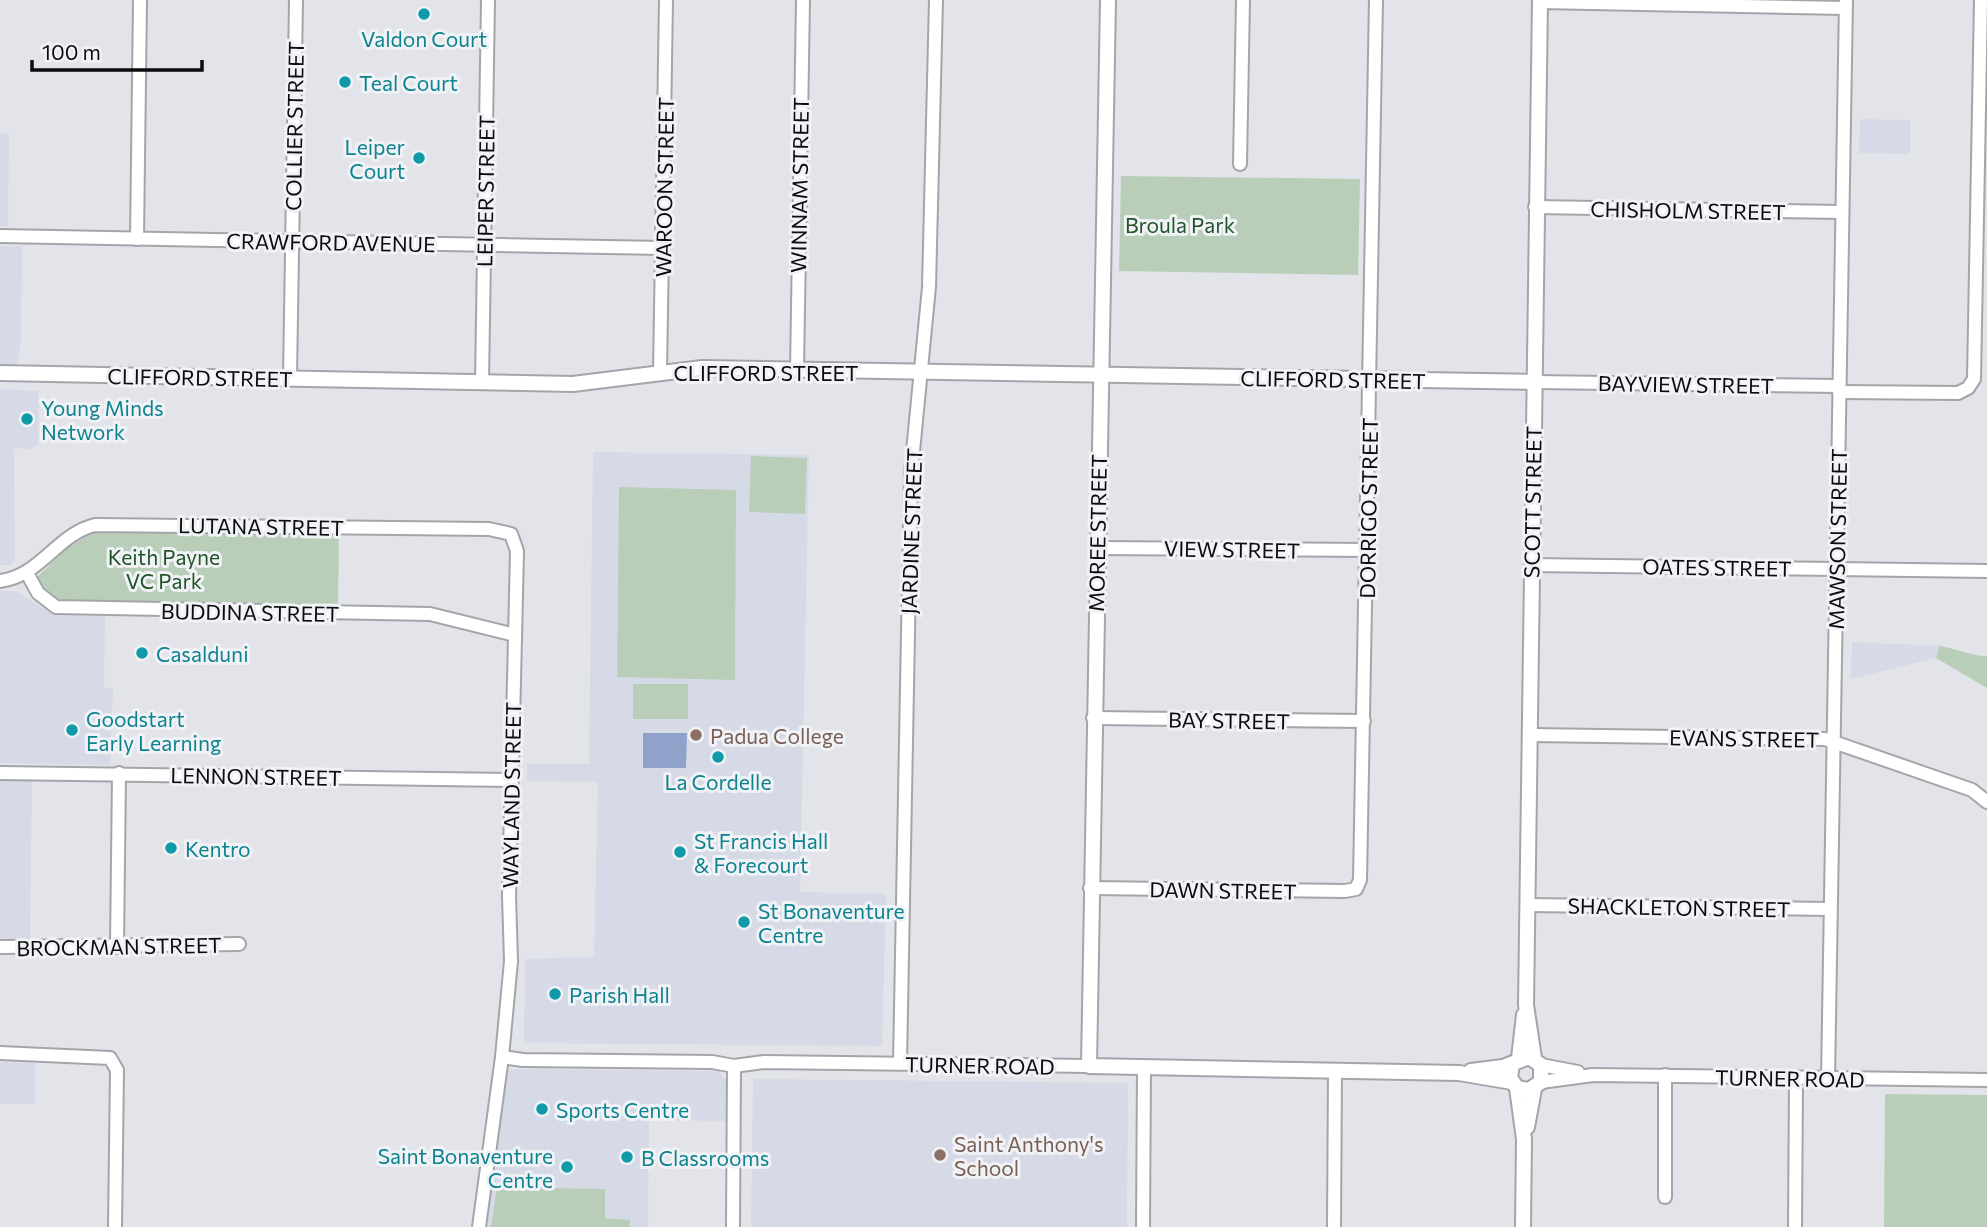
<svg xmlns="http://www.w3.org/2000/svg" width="1987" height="1227" font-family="Commissioner,sans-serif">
<rect width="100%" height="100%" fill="#e3e4e9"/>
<g fill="#d6dae6">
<path d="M1860 119 1910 120V154L1859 153Z"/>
<path d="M0 133 9 134 8 226H0Z"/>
<path d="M0 246H21L22 252 21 340 17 364H0Z"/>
<path d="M0 389 39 391 38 444 29 450 17 447 14 451 15 560 10 565H0Z"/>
<path d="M593 452 809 455 800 892 886 894 882 1046 524 1043 525 959 594 957 598 782 527 781V764H589Z"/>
<path d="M0 591H16L54 615 105 616 104 688H113L110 765 0 763Z"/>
<path d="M1852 642 1939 646 1936 658 1851 679Z"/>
<path d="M0 781H32L30 938H0Z"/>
<path d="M0 1062 35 1063V1104H0Z"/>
<path d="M516 1069 719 1071 726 1080V1121L649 1120 648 1227H485L507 1076 509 1071Z"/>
<path d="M753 1079 1128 1083 1127 1227H751Z"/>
</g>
<g fill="#b9ceb9">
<path d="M1121 176 1360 179 1358 275 1119 271Z"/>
<path d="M751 456 807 458 805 514 749 512Z"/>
<path d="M619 487 736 490 735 680 617 677Z"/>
<path d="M93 532 339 533 338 607 51 601 35 579 67 548Z"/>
<path d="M1939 646C1957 648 1969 656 1987 656V688L1936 658Z"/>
<rect x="633" y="684" width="55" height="35"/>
<path d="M1885 1094 1987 1095V1227H1884Z"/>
<path d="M497 1187 605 1189V1218L630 1220V1227H491Z"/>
</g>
<path fill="#8fa3ca" d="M643 733H687L686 768H643Z"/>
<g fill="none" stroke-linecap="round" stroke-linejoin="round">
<defs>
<g id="minor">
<path d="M1540 2 1845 8"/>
<path d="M1240 164 1243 0"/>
<path d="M1535 207 1842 212"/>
<path d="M0 236 663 248"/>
<path d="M137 239 140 0"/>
<path d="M797 370 803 0"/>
<path d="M660 373 666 0"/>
<path d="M290 378 296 0"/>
<path d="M482 382 488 0"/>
<path d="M1534 382 1839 386"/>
<path d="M1839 392 1958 393 1968 388 1974 379 1981 0"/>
<path d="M1097 548 1367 550"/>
<path d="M1531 565 1987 571"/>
<path d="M27 573 38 593 56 607 430 614 515 635"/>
<path d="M0 581C41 576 57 534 95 525L489 529 511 534 517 551 509 896 511 961 502 1057 479 1227"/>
<path d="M1093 718 1364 721"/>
<path d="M1531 735 1825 739 1972 790 1987 802"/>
<path d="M0 773 512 780"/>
<path d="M1090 888 1345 891 1356 889 1360 880 1376 0"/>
<path d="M1528 905 1830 909"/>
<path d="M0 947 239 944"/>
<path d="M117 947 119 773"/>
<path d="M0 1053 110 1058 117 1070 115 1227"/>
<path d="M502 1057 523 1060 712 1062 734 1066 764 1062 1089 1066"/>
<path d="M900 1063 911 472 929 287 936 0"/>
<path d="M1541 1065 1578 1072"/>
<path d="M1828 1079 1846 0"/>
<path d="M1541 1082 1593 1075 1987 1080"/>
<path d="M1665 1197V1075"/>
<path d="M733 1227 734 1066"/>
<path d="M1143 1227 1144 1068"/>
<path d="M1334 1227 1335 1070"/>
<path d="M1795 1227 1796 1079"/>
</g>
<g id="tertiary">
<path d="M1108 0 1089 1066 1459 1073 1512 1082"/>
<path d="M0 373 573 384 702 368 1534 382"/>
<path d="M1519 1058 1524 1015"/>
<path d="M1534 1058 1526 1005 1540 0"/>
<path d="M1471 1071 1503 1067 1529 1057 1541 1065V1082L1529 1090 1517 1088 1510 1078 1512 1064"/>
<path d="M1517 1088 1524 1139 1523 1227"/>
<path d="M1527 1127 1534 1089"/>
</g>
</defs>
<use href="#minor" stroke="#a4a5aa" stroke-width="16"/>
<use href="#tertiary" stroke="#a4a5aa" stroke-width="18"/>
<use href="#minor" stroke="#fff" stroke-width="12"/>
<use href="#tertiary" stroke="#fff" stroke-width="14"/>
</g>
<g fill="#0f9aa8" stroke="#f0f2f6" stroke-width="2.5">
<circle cx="424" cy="14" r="7"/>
<circle cx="345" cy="82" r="7"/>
<circle cx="419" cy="158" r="7"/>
<circle cx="27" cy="419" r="7"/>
<circle cx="142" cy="653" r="7"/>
<circle cx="72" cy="730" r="7"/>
<circle cx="718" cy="757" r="7"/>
<circle cx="171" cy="848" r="7"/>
<circle cx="680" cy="852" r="7"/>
<circle cx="744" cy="922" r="7"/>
<circle cx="555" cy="994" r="7"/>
<circle cx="542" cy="1109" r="7"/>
<circle cx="627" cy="1157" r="7"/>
<circle cx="567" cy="1167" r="7"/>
</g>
<g fill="#8d6e63" stroke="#f0f2f6" stroke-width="2.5">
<circle cx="696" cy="735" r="7"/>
<circle cx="940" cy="1155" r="7"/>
</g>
<g text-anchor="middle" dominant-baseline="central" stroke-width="6" stroke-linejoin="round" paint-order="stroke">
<g font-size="21" fill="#0d838f" stroke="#f0f2f6" text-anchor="start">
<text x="424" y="38" text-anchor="middle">Valdon Court</text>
<text x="359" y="82">Teal Court</text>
<text x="405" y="146" text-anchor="end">Leiper<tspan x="405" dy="24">Court</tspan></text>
<text x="41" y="407">Young Minds<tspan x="41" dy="24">Network</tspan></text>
<text x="156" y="653">Casalduni</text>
<text x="86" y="718">Goodstart<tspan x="86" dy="24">Early Learning</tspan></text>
<text x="718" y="781" text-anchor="middle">La Cordelle</text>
<text x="694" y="840">St Francis Hall<tspan x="694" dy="24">&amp; Forecourt</tspan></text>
<text x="185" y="848">Kentro</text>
<text x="758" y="910">St Bonaventure<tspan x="758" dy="24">Centre</tspan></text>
<text x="569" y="994">Parish Hall</text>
<text x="556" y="1109">Sports Centre</text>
<text x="553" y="1155" text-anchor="end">Saint Bonaventure<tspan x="553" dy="24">Centre</tspan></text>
<text x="641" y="1157">B Classrooms</text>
</g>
<g font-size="21" fill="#0b0c0d" stroke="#f0f2f6">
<text transform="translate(294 126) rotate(-89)">COLLIER STREET</text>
<text transform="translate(799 185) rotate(-89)">WINNAM STREET</text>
<text transform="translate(664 187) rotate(-89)">WAROON STREET</text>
<text transform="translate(485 191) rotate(-89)">LEIPER STREET</text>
<text transform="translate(1688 210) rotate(1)">CHISHOLM STREET</text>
<text transform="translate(331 242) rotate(1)">CRAWFORD AVENUE</text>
<text x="766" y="372">CLIFFORD STREET</text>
<text transform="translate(200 377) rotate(1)">CLIFFORD STREET</text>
<text transform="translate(1333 379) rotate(1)">CLIFFORD STREET</text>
<text transform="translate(1686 384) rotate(1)">BAYVIEW STREET</text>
<text transform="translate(1532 502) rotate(-89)">SCOTT STREET</text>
<text transform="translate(1368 508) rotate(-89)">DORRIGO STREET</text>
<text transform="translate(261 526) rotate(1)">LUTANA STREET</text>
<text transform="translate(911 531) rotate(-88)">JARDINE STREET</text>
<text transform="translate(1097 533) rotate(-89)">MOREE STREET</text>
<text transform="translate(1837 539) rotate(-89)">MAWSON STREET</text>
<text transform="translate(1232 549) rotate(1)">VIEW STREET</text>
<text transform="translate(1717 567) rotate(1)">OATES STREET</text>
<text transform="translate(250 612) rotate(1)">BUDDINA STREET</text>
<text transform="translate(1229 720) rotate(1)">BAY STREET</text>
<text transform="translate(1744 738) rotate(1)">EVANS STREET</text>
<text transform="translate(256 776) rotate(1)">LENNON STREET</text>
<text transform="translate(511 795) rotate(-89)">WAYLAND STREET</text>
<text transform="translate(1223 890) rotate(1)">DAWN STREET</text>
<text transform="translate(1679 907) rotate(1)">SHACKLETON STREET</text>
<text transform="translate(119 946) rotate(-1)">BROCKMAN STREET</text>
<text transform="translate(980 1065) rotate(1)">TURNER ROAD</text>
<text transform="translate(1790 1078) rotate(1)">TURNER ROAD</text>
</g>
<g font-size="21" fill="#205327" stroke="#f0f2f6">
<text x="1180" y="224">Broula Park</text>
<text x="164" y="556">Keith Payne<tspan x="164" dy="24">VC Park</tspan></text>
</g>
<g font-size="21" fill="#785e54" stroke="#f0f2f6" text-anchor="start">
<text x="710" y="735">Padua College</text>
<text x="954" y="1143">Saint Anthony's<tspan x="954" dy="24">School</tspan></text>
</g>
</g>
<path d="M32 60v10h170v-10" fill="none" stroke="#0b0c0d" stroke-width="3.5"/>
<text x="42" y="60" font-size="21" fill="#0b0c0d" stroke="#f0f2f6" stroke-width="5" paint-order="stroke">100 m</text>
</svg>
